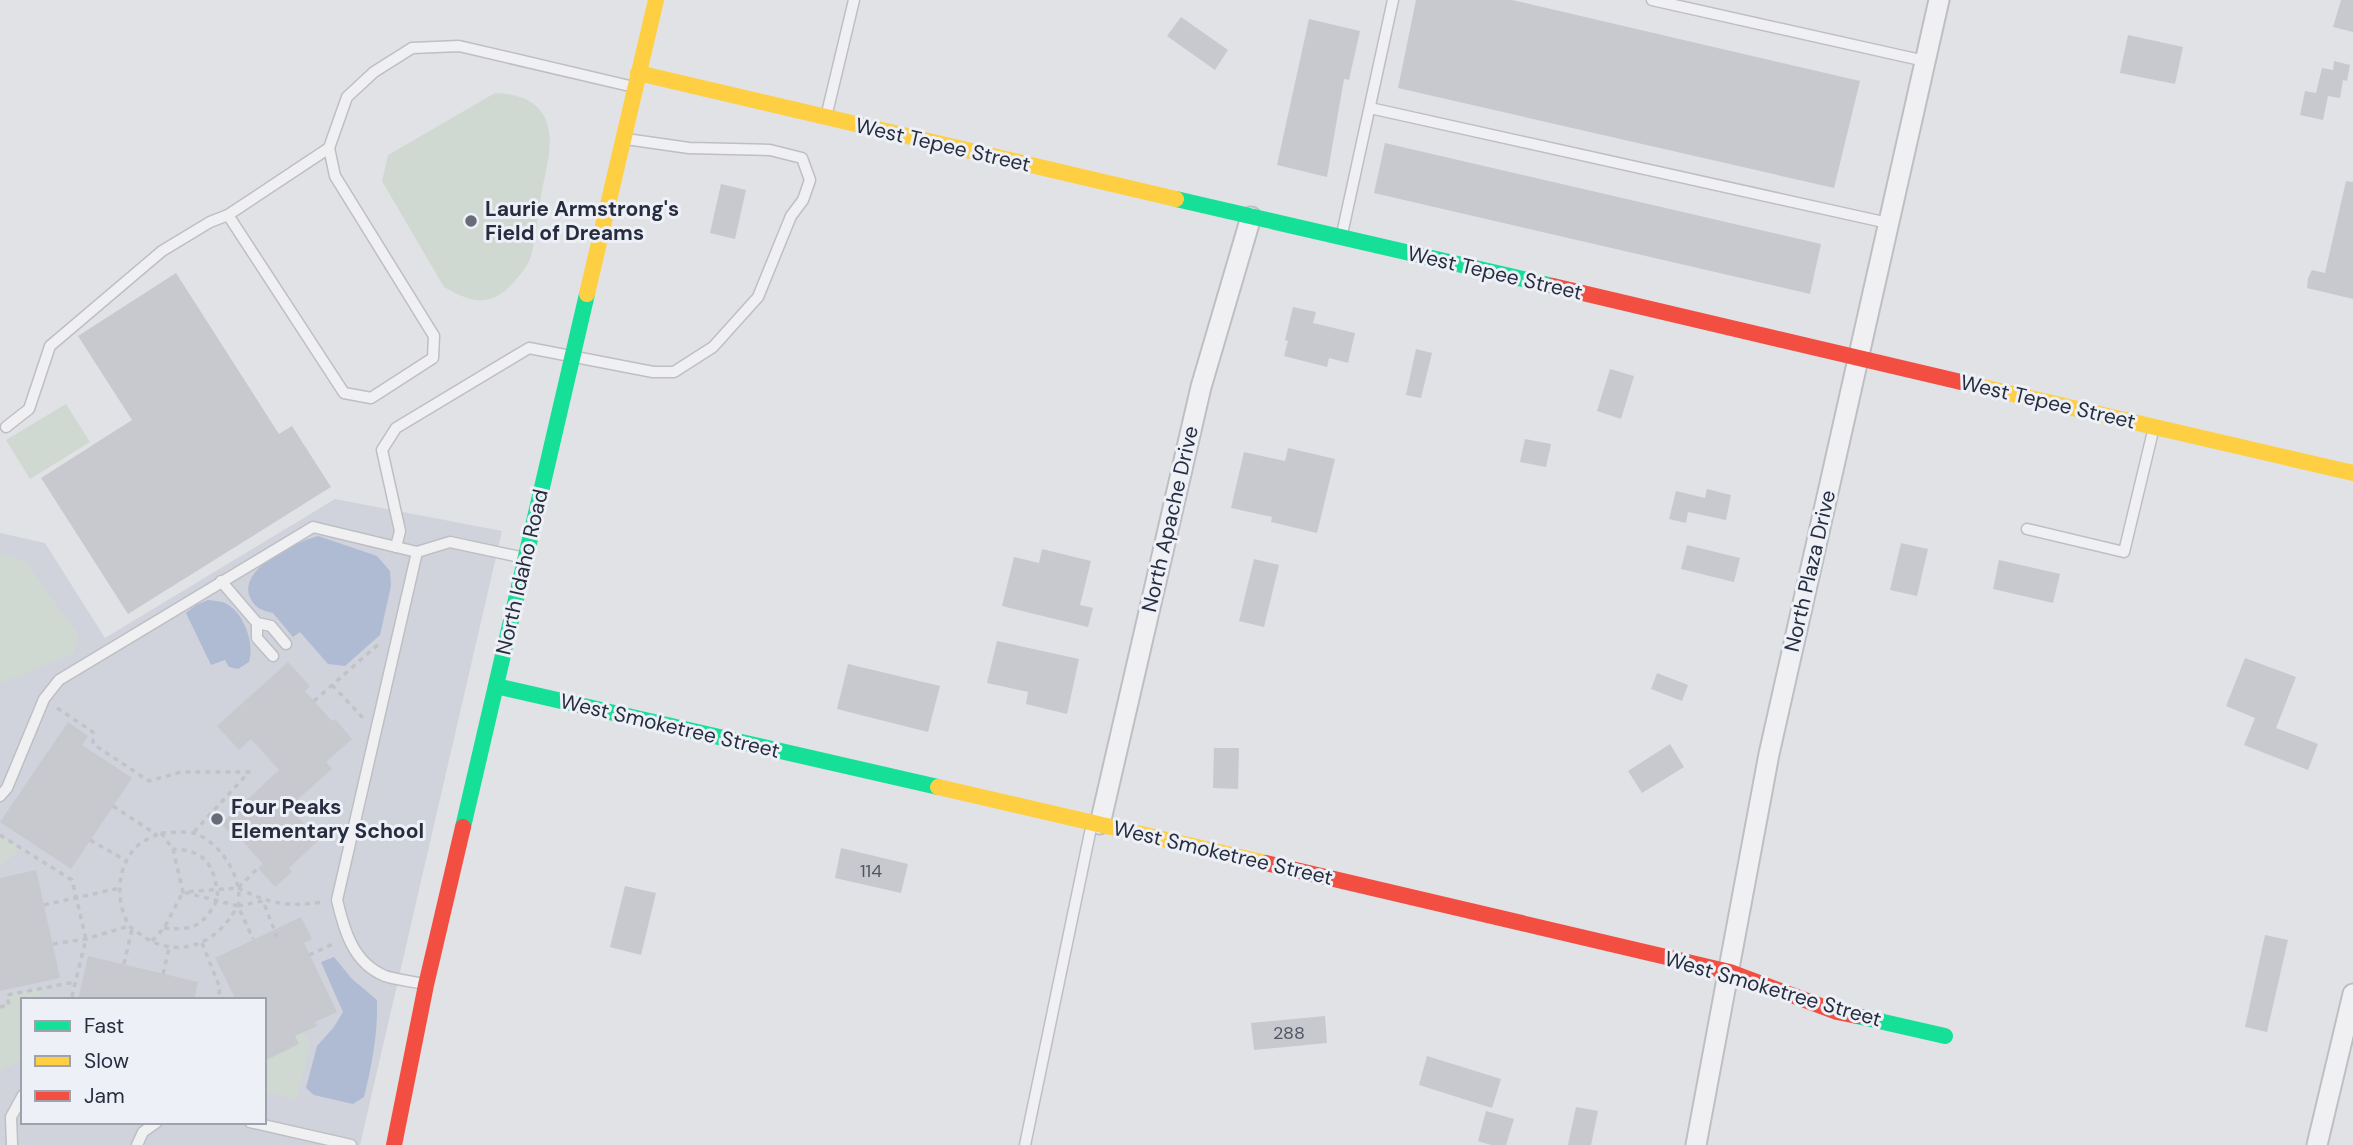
<svg xmlns="http://www.w3.org/2000/svg" width="2353" height="1145" font-family="'DM Sans',sans-serif">
<rect width="100%" height="100%" fill="#e0e2e6"/>
<path fill="#d0d3db" fill-rule="evenodd" d="M335 499 502 531 360 1145H0V533L45 543 105 638ZM23 1000H264V1122H23Z"/>
<g fill="#cfd9d1">
<path d="M495 93C515 94 535 98 545 118 556 142 545 171 541 196 537 216 536 240 530 259 526 268 518 278 511 285 489 308 470 302 444 287L382 181 388 155Z"/>
<path d="M66 404 90 442 30 479 6 440Z"/>
<path d="M0 554 24 560 78 634 74 653 0 684Z"/>
<path d="M0 835 21 849 0 866Z"/>
<path d="M41 988V1000H23V1057L18 1062 0 1072V1007L9 1005 7 995Z"/>
<path d="M302 1029 310 1043 297 1100 264 1092V1057L266 1060 299 1044 294 1033Z"/>
</g>
<g fill="#aebbd2">
<path d="M318 536 377 556 390 571 391 586 380 635 345 666 328 664 300 632 293 637 273 613C261 610 254 608 249 595 241 567 296 542 318 536Z"/>
<path d="M208 600C213 601 221 601 225 603 244 612 255 644 249 662L238 669 229 667 225 660 211 665 186 613 196 605Z"/>
<path d="M334 957 352 979 377 1000C378 1033 372 1065 364 1097L353 1104 314 1095 306 1088 317 1046 334 1027 343 1012 321 962Z"/>
</g>
<g fill="#c7c9ce">
<path d="M1416 0H1512L1860 81 1834 188 1398 88Z"/>
<path d="M2341 0H2353V32L2333 27Z"/>
<path d="M1181 17 1228 50 1215 70 1167 36Z"/>
<path d="M1309 19 1360 31 1349 80 1344 79 1327 177 1277 165Z"/>
<path d="M2128 35 2183 47 2175 84 2120 73Z"/>
<path d="M2334 61 2350 65 2347 81 2343 80 2340 98 2328 96 2323 120 2300 115 2305 91 2327 95 2316 93 2322 68 2333 70Z"/>
<path d="M1385 143 1821 244 1810 294 1374 193Z"/>
<path d="M2346 181 2353 182V299L2307 288 2308 278 2312 270 2325 273Z"/>
<path d="M721 184 746 190 735 239 710 233Z"/>
<path d="M176 273 279 434 292 426 331 487 128 614 41 478 132 420 78 336Z"/>
<path d="M1293 307 1316 312 1313 323 1355 333 1348 363 1329 358 1327 367 1284 356 1288 341 1285 340Z"/>
<path d="M1416 349 1432 353 1421 398 1406 395Z"/>
<path d="M1610 369 1634 376 1621 419 1597 411Z"/>
<path d="M1525 439 1551 444 1546 467 1520 462Z"/>
<path d="M1288 448 1335 459 1317 533 1271 522 1272 517 1231 508 1244 452 1285 461Z"/>
<path d="M1707 489 1731 495 1726 520 1688 512 1686 523 1669 519 1676 491 1705 498Z"/>
<path d="M1901 543 1928 549 1917 596 1890 590Z"/>
<path d="M1687 545 1740 558 1734 582 1681 569Z"/>
<path d="M1042 549 1091 561 1080 605 1093 608 1088 627 1002 606 1014 557 1039 563Z"/>
<path d="M1254 559 1279 565 1264 627 1239 621Z"/>
<path d="M1999 560 2060 574 2053 603 1993 589Z"/>
<path d="M997 641 1079 659 1067 714 1026 704 1028 692 987 683Z"/>
<path d="M2245 658 2296 677 2276 728 2318 744 2308 770 2244 745 2255 718 2226 706Z"/>
<path d="M288 662 310 686 305 691 332 721 335 719 352 739 326 762 332 769 289 807 319 840 289 868 292 872 275 887 258 868 263 864 235 833 232 835 221 824 279 770 251 739 239 750 217 726Z"/>
<path d="M848 664 940 686 928 732 837 709Z"/>
<path d="M1657 673 1688 685 1682 701 1651 689Z"/>
<path d="M68 722 88 736 82 745 132 778 71 869 0 822Z"/>
<path d="M1670 744 1684 767 1642 793 1628 771Z"/>
<path d="M1214 748H1239L1238 789 1213 788Z"/>
<path d="M841 848 908 864 901 893 835 878Z"/>
<path d="M36 870 60 978 0 991V878Z"/>
<path d="M625 886 656 893 641 955 610 947Z"/>
<path d="M301 917 312 939 304 943 337 1012 315 1022 317 1026 295 1036 299 1044 264 1061V1000H236L215 958Z"/>
<path d="M2265 935 2288 940 2267 1032 2245 1027Z"/>
<path d="M88 956 198 982 194 1000H78Z"/>
<path d="M1325 1016 1327 1043 1254 1050 1251 1023Z"/>
<path d="M1427 1056 1501 1079 1492 1108 1419 1085Z"/>
<path d="M1576 1107 1598 1111 1591 1145H1568Z"/>
<path d="M1486 1111 1514 1119 1506 1145H1491L1478 1141Z"/>
</g>
<g fill="none" stroke-linecap="round" stroke-linejoin="round">
<defs>
<g id="lane">
<path d="M1652 0 1925 61"/>
<path d="M1370 108 1888 223"/>
<path d="M827 113 854 0"/>
<path d="M329 148 228 215 344 393 371 398 433 358 434 336 335 176 329 148 347 97 374 72 412 48 459 46 634 87"/>
<path d="M1342 234 1393 0"/>
<path d="M6 427 29 409 50 346 162 251 210 222 228 215"/>
<path d="M2027 529 2124 552 2154 427"/>
<path d="M396 547 400 531 382 450 396 428 529 348 653 372H674L713 347 758 297 791 216 803 200 810 180 802 158 770 150 689 148 626 139"/>
<path d="M221 581 257 623 271 626 286 644"/>
<path d="M257 623V638L273 656"/>
<path d="M0 796 7 788 44 699 59 680 313 527 417 552"/>
<path d="M423 984C411 981 397 980 385 976 353 963 344 930 337 900L417 552 450 542 525 558"/>
<path d="M250 1122 351 1145"/>
<path d="M12 1145 11 1117 23 1095"/>
<path d="M137 1145 143 1132 157 1122"/>
<path d="M1025 1145 1092 823"/>
</g>
<g id="street">
<path d="M1100 824 1201 387 1251 217"/>
<path d="M1696 1145 1769 754 1939 0"/>
<path d="M2317 1145 2353 994"/>
</g>
</defs>
<use href="#lane" stroke="#bdbfc3" stroke-width="13"/>
<use href="#street" stroke="#bdbfc3" stroke-width="23"/>
<g stroke="#c2c3c9" stroke-width="3.5" stroke-dasharray="5 5" stroke-linecap="butt">
<path d="M332 685 364 719"/>
<path d="M314 701 381 642"/>
<path d="M57 708 93 732V744L149 781 181 772H249L193 833"/>
<path d="M113 806 157 835"/>
<path d="M161 833C170 833 184 831 193 833 219 840 244 878 238 905 237 909 232 914 230 918 210 946 176 957 146 938 141 934 133 931 129 925 114 901 117 860 141 843 147 839 154 836 161 833Z"/>
<path d="M161 833 173 849 183 892 238 888 258 868"/>
<path d="M0 835 72 880 86 939 71 1000"/>
<path d="M90 840 125 860"/>
<path d="M238 888C270 904 288 907 323 902"/>
<path d="M44 905 120 888"/>
<path d="M238 906 263 901 277 937"/>
<path d="M164 928C195 931 203 925 218 899 215 867 207 850 173 849"/>
<path d="M152 941 164 928 183 892 238 906 253 939"/>
<path d="M202 943 220 988 218 1000"/>
<path d="M53 944 86 939 129 926"/>
<path d="M309 955 335 943"/>
<path d="M124 964 132 929"/>
<path d="M163 974 169 948"/>
<path d="M0 1007 9 1005 7 995 75 982"/>
</g>
<use href="#lane" stroke="#f0f0f2" stroke-width="10"/>
<use href="#street" stroke="#f0f0f2" stroke-width="19"/>
<g stroke="#16e098" stroke-width="16">
<path d="M1176 199 1553 286"/>
<path d="M496 686 938 787"/>
<path d="M463 827 587 294"/>
<path d="M1857 1016 1945 1036"/>
</g>
<g stroke="#ffcf43" stroke-width="16">
<path d="M638 73 1176 199"/>
<path d="M587 294 656 0"/>
<path d="M1961 382 2353 473"/>
<path d="M938 787 1266 863"/>
</g>
<g stroke="#f24e42" stroke-width="16">
<path d="M1553 286 1961 382"/>
<path d="M1266 863 1730 972 1837 1012 1857 1016"/>
<path d="M394 1145 426 985 463 827"/>
</g>
</g>
<g fill="#686c79" stroke="#edf0f6" stroke-width="2.5">
<circle cx="471" cy="221" r="7"/>
<circle cx="217" cy="819" r="7"/>
</g>
<g text-anchor="middle" dominant-baseline="central" stroke-width="6" stroke-linejoin="round" paint-order="stroke">
<g font-size="18" fill="#515664">
<text x="871" y="871">114</text>
<text x="1289" y="1033">288</text>
</g>
<g font-size="21" fill="#272d3f" stroke="#edf0f6">
<text transform="translate(943 145) rotate(13)">West Tepee Street</text>
<text transform="translate(1495 273) rotate(13)">West Tepee Street</text>
<text transform="translate(2048 402) rotate(13)">West Tepee Street</text>
<text transform="translate(1170 519) rotate(-77)">North Apache Drive</text>
<text transform="translate(1810 571) rotate(-77)">North Plaza Drive</text>
<text transform="translate(522 572) rotate(-77)">North Idaho Road</text>
<text transform="translate(670 726) rotate(13)">West Smoketree Street</text>
<text transform="translate(1223 853) rotate(13)">West Smoketree Street</text>
<text transform="translate(1773 989) rotate(16)">West Smoketree Street</text>
</g>
<g font-size="21" font-weight="bold" fill="#272d3f" stroke="#edf0f6" text-anchor="start">
<text x="485" y="209">Laurie Armstrong's<tspan x="485" dy="24">Field of Dreams</tspan></text>
<text x="231" y="807">Four Peaks<tspan x="231" dy="24">Elementary School</tspan></text>
</g>
</g>
<rect x="21" y="998" width="245" height="126" fill="#edf0f6" stroke="#9ea2ad" stroke-width="2"/>
<rect x="35" y="1021" width="35" height="10" fill="#16e098" stroke="#9ea2ad" stroke-width="2"/>
<text x="84" y="1033" font-size="21" fill="#272d3f">Fast</text>
<rect x="35" y="1056" width="35" height="10" fill="#ffcf43" stroke="#9ea2ad" stroke-width="2"/>
<text x="84" y="1068" font-size="21" fill="#272d3f">Slow</text>
<rect x="35" y="1091" width="35" height="10" fill="#f24e42" stroke="#9ea2ad" stroke-width="2"/>
<text x="84" y="1103" font-size="21" fill="#272d3f">Jam</text>
</svg>
